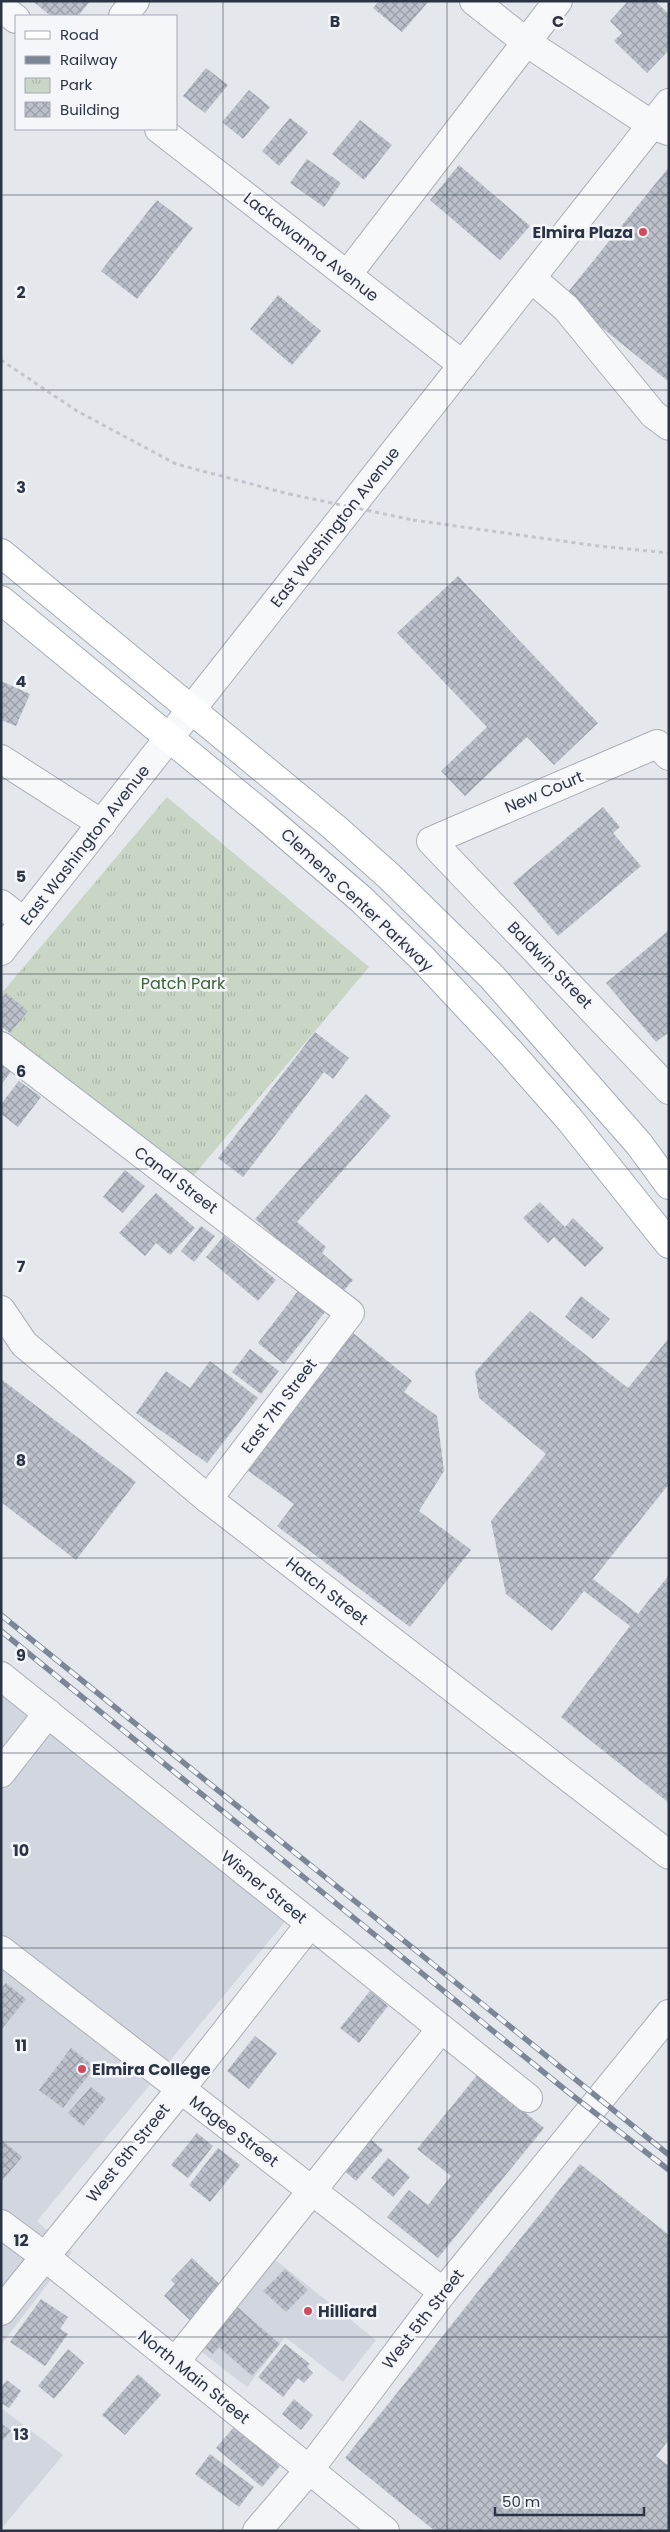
<svg xmlns="http://www.w3.org/2000/svg" width="670" height="2532" font-family="Poppins,sans-serif">
<defs>
<pattern id="park-tufts" width="24" height="20" patternUnits="userSpaceOnUse" patternTransform="scale(1.25)"><rect width="24" height="20" fill="#c9d6c5"/><path d="M3 7l-1-3M5 7V3M7 7l1-3M15 17l-1-3M17 17v-4M19 17l1-3" fill="none" stroke="#adb8ab"/></pattern>
<pattern id="building-cross-hatch" width="8" height="8" patternUnits="userSpaceOnUse" patternTransform="scale(1.25)"><rect width="8" height="8" fill="#bbc0ca"/><path d="M0 0l8 8M0 8l8-8" fill="none" stroke="#989da6"/></pattern>
</defs>
<rect width="100%" height="100%" fill="#e4e7ec"/>
<g fill="#d2d6de">
<path d="M1 1684 289 1917 37 2221 72 2252 1 2345Z"/>
<path d="M268 2254 376 2340 343 2382 285 2337 247 2387 194 2346Z"/>
<path d="M1 2408 63 2455 1 2529Z"/>
</g>
<path fill="url(#park-tufts)" d="M167 797 369 967 188 1182 1 1026V994Z"/>
<g fill="url(#building-cross-hatch)">
<path d="M32 1H90L78 16H51Z"/>
<path d="M379 1H429L402 32 373 8Z"/>
<path d="M628 1H655L669 14V50L647 73 614 41 622 33 610 21Z"/>
<path d="M206 68 228 85 205 113 183 96Z"/>
<path d="M249 90 270 107 243 139 222 122Z"/>
<path d="M290 118 308 132 279 166 262 151Z"/>
<path d="M360 120 392 145 364 180 332 154Z"/>
<path d="M307 159 341 183 324 207 290 183Z"/>
<path d="M459 165 530 226 500 260 430 200Z"/>
<path d="M669 167V382L564 297Z"/>
<path d="M157 200 193 228 137 299 101 271Z"/>
<path d="M278 295 321 331 292 365 250 329Z"/>
<path d="M458 576 598 723 554 765 527 737 465 796 441 771 487 727 397 633Z"/>
<path d="M1 681 30 694 16 726 1 720Z"/>
<path d="M603 807 620 827 613 833 641 866 558 936 513 883Z"/>
<path d="M669 930V1032L656 1042 606 983Z"/>
<path d="M6 993 28 1011 10 1033 1 1026V999Z"/>
<path d="M315 1032 349 1058 333 1079 324 1072 243 1177 218 1158Z"/>
<path d="M1 1060 13 1069 1 1085Z"/>
<path d="M19 1081 41 1097 18 1127 1 1114V1104Z"/>
<path d="M366 1094 391 1116 297 1222 326 1247 322 1253 353 1280 340 1295 255 1219Z"/>
<path d="M125 1170 145 1186 123 1213 103 1197Z"/>
<path d="M156 1193 195 1228 170 1255 156 1243 145 1256 119 1233Z"/>
<path d="M540 1202 565 1227 573 1218 604 1248 585 1267 554 1237 548 1243 523 1218Z"/>
<path d="M201 1226 215 1236 194 1262 181 1251Z"/>
<path d="M224 1236 276 1280 258 1301 206 1257Z"/>
<path d="M298 1291 325 1312 284 1364 258 1343Z"/>
<path d="M581 1296 610 1319 593 1339 565 1317Z"/>
<path d="M530 1311 628 1388 669 1338V1484L593 1579 638 1614 669 1575V1803L561 1717 630 1626 584 1591 552 1631 506 1594 491 1521 546 1454 479 1398 475 1372Z"/>
<path d="M353 1333 412 1381 404 1392 437 1416 444 1471 419 1511 471 1550 410 1627 277 1526 294 1504 247 1470Z"/>
<path d="M250 1349 279 1371 261 1394 232 1372Z"/>
<path d="M210 1361 258 1398 207 1463 136 1413 166 1371 190 1388Z"/>
<path d="M1 1379 136 1482 76 1560 1 1502Z"/>
<path d="M6 1983 26 1999 1 2030V1989Z"/>
<path d="M370 1991 388 2006 359 2043 340 2028Z"/>
<path d="M255 2036 277 2053 249 2089 227 2071Z"/>
<path d="M71 2048 95 2067 63 2108 39 2090Z"/>
<path d="M478 2074 544 2128 438 2258 387 2217 409 2190 428 2205 451 2176 417 2149Z"/>
<path d="M91 2087 106 2099 83 2126 68 2113Z"/>
<path d="M197 2133 213 2146 188 2178 171 2165Z"/>
<path d="M365 2134 383 2150 356 2181 338 2165Z"/>
<path d="M3 2141 22 2157 1 2182V2143Z"/>
<path d="M218 2148 240 2165 210 2202 189 2185Z"/>
<path d="M388 2158 410 2177 393 2197 371 2178Z"/>
<path d="M580 2164 669 2235V2440L656 2456 669 2466V2531H435L345 2458Z"/>
<path d="M192 2258 225 2289 193 2323 164 2296 175 2284 171 2280Z"/>
<path d="M285 2269 308 2290 286 2312 263 2291Z"/>
<path d="M41 2299 68 2317 60 2329 68 2334 45 2366 10 2342Z"/>
<path d="M234 2304 280 2344 252 2376 219 2347 213 2354 200 2344Z"/>
<path d="M285 2344 310 2364 307 2367 313 2373 304 2383 298 2378 283 2397 258 2377Z"/>
<path d="M68 2349 84 2363 54 2399 38 2386Z"/>
<path d="M138 2374 161 2395 125 2435 102 2415Z"/>
<path d="M7 2380 21 2391 9 2408 1 2403V2387Z"/>
<path d="M294 2399 313 2415 301 2430 282 2414Z"/>
<path d="M1 2423 11 2431 1 2442Z"/>
<path d="M234 2427 280 2466 262 2487 216 2448Z"/>
<path d="M210 2454 254 2487 239 2507 195 2474Z"/>
</g>
<g fill="none" stroke-linecap="round" stroke-linejoin="round">
<defs>
<g id="minor">
<path d="M474 1 526 42 652 125 668 131"/>
<path d="M1 7 16 19"/>
<path d="M123 16 135 1"/>
<path d="M159 129 463 365"/>
<path d="M347 275 558 1"/>
<path d="M531 278 566 308 653 414 669 426"/>
<path d="M669 756 657 744 431 841 669 1090"/>
<path d="M1 759 102 824"/>
<path d="M1 904 24 922"/>
<path d="M1 951 669 103"/>
<path d="M1 1046 350 1313 208 1499"/>
<path d="M1 1310 24 1344 208 1499 669 1855"/>
<path d="M1 1676 528 2098"/>
<path d="M1 1773 48 1713"/>
<path d="M1 1950 443 2292"/>
<path d="M1 2224 44 2256 385 2531"/>
<path d="M1 2311 180 2090 310 1924"/>
<path d="M175 2362 441 2029"/>
<path d="M257 2531 309 2470 443 2292 669 2014"/>
</g>
<g id="major">
<path d="M1 553 334 827 390 877 492 977 639 1144 669 1185"/>
<path d="M1 600 262 814 361 899 422 958 510 1052 570 1120 669 1244"/>
</g>
</defs>
<use href="#minor" stroke="#a9aeb7" stroke-width="30"/>
<use href="#major" stroke="#a3abb8" stroke-width="30"/>
<g stroke="#c2c5cb" stroke-width="3" stroke-dasharray="4 4" stroke-linecap="butt">
<path d="M1 360 77 411 176 464 289 494"/>
<path d="M413 520 598 546 669 553"/>
</g>
<use href="#minor" stroke="#f7f8fa" stroke-width="28"/>
<use href="#major" stroke="#fff" stroke-width="28"/>
<defs>
<g id="rail">
<path d="M1 1615 669 2155"/>
<path d="M1 1631 568 2092 669 2170"/>
</g>
</defs>
<use href="#rail" stroke="#7d8696" stroke-width="5.5"/>
<use href="#rail" stroke="#f4f6f9" stroke-width="4" stroke-dasharray="11" stroke-linecap="butt"/>
<path stroke="#c2c5cb" stroke-width="3" stroke-dasharray="4 4" stroke-linecap="butt" d="M289 494 413 520"/>
</g>
<path fill="none" stroke="#2b3445" stroke-width="1" stroke-opacity="0.55" d="M223 1V2531M447 1V2531M1 195H669M1 390H669M1 584H669M1 779H669M1 974H669M1 1169H669M1 1363H669M1 1558H669M1 1753H669M1 1948H669M1 2142H669M1 2337H669"/>
<g fill="#d1495b" stroke="#f4f6f9" stroke-width="2">
<circle cx="643" cy="232" r="5"/>
<circle cx="82" cy="2069" r="5"/>
<circle cx="308" cy="2311" r="5"/>
</g>
<g text-anchor="middle" dominant-baseline="central" stroke-width="5" stroke-linejoin="round" paint-order="stroke">
<g font-size="16" font-weight="bold" fill="#2b3445" stroke="#f4f6f9" text-anchor="start">
<text x="633" y="232" text-anchor="end">Elmira Plaza</text>
<text x="92" y="2069">Elmira College</text>
<text x="318" y="2311">Hilliard</text>
</g>
<g font-size="16" fill="#2b3445" stroke="#f4f6f9">
<text transform="translate(311 247) rotate(38)">Lackawanna Avenue</text>
<text transform="translate(335 527) rotate(-52)">East Washington Avenue</text>
<text transform="translate(544 792) rotate(-23)">New Court</text>
<text transform="translate(85 845) rotate(-52)">East Washington Avenue</text>
<text transform="translate(357 900) rotate(43)">Clemens Center Parkway</text>
<text transform="translate(550 965) rotate(46)">Baldwin Street</text>
<text transform="translate(176 1180) rotate(37)">Canal Street</text>
<text transform="translate(279 1406) rotate(-53)">East 7th Street</text>
<text transform="translate(327 1591) rotate(38)">Hatch Street</text>
<text transform="translate(264 1887) rotate(39)">Wisner Street</text>
<text transform="translate(234 2131) rotate(37)">Magee Street</text>
<text transform="translate(128 2153) rotate(-51)">West 6th Street</text>
<text transform="translate(423 2319) rotate(-52)">West 5th Street</text>
<text transform="translate(194 2377) rotate(39)">North Main Street</text>
</g>
<g font-size="16" fill="#3f6138" stroke="#f4f6f9">
<text x="183" y="983">Patch Park</text>
</g>
</g>
<g font-size="16" text-anchor="middle" font-weight="bold" fill="#2b3445" stroke="#f4f6f9" stroke-width="5" stroke-linejoin="round" paint-order="stroke">
<text x="335" y="27">B</text>
<text x="558" y="27">C</text>
<text x="21" y="298">2</text>
<text x="21" y="493">3</text>
<text x="21" y="687">4</text>
<text x="21" y="882">5</text>
<text x="21" y="1077">6</text>
<text x="21" y="1272">7</text>
<text x="21" y="1466">8</text>
<text x="21" y="1661">9</text>
<text x="21" y="1856">10</text>
<text x="21" y="2051">11</text>
<text x="21" y="2246">12</text>
<text x="21" y="2440">13</text>
</g>
<rect width="670" height="2532" fill="none" stroke="#2b3445" stroke-width="5"/>
<rect x="15" y="15" width="162" height="115" fill="#f4f6f9" stroke="#a4a8b1"/>
<rect x="25" y="31" width="25" height="8" fill="#ffffff" stroke="#a4a8b1"/>
<text x="60" y="40" font-size="15" fill="#2b3445">Road</text>
<rect x="25" y="56" width="25" height="8" fill="#7d8696" stroke="#a4a8b1"/>
<text x="60" y="65" font-size="15" fill="#2b3445">Railway</text>
<rect x="25" y="78" width="25" height="15" fill="url(#park-tufts)" stroke="#a4a8b1"/>
<text x="60" y="90" font-size="15" fill="#2b3445">Park</text>
<rect x="25" y="102" width="25" height="15" fill="url(#building-cross-hatch)" stroke="#a4a8b1"/>
<text x="60" y="115" font-size="15" fill="#2b3445">Building</text>
<path d="M495 2507v8h149v-8" fill="none" stroke="#2b3445" stroke-width="2.5"/>
<text x="502" y="2507" font-size="15" fill="#2b3445" stroke="#f4f6f9" stroke-width="4" paint-order="stroke">50 m</text>
</svg>
